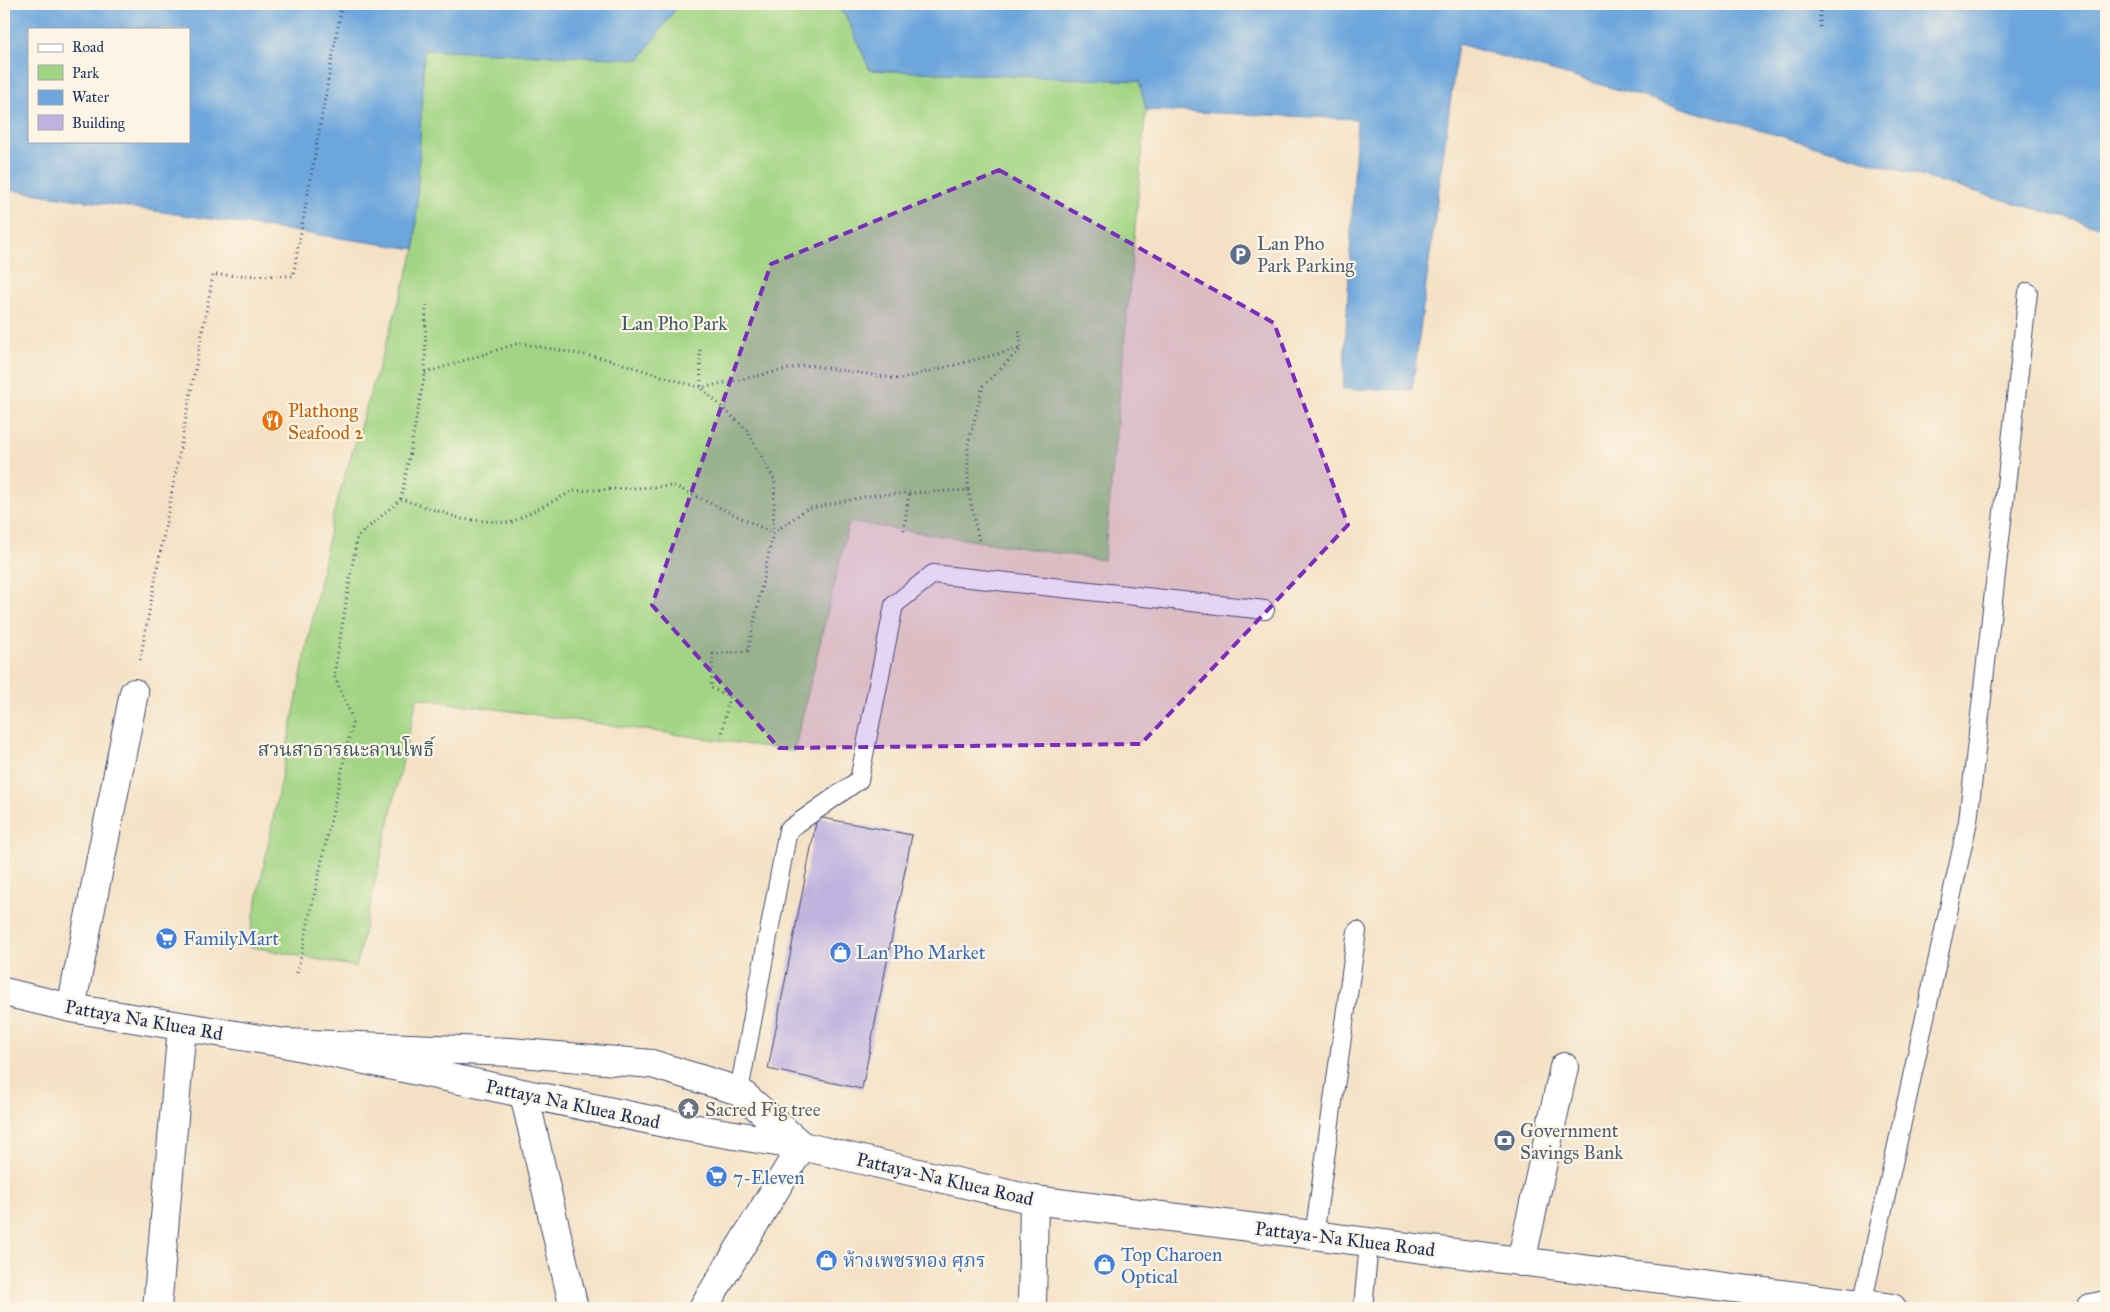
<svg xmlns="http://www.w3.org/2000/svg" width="2110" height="1312" font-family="'IM FELL Great Primer','Noto Serif Thai',serif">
<rect width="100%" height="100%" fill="#fcf5e5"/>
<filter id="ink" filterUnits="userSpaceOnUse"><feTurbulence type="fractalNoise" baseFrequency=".02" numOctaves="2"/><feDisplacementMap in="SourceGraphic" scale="10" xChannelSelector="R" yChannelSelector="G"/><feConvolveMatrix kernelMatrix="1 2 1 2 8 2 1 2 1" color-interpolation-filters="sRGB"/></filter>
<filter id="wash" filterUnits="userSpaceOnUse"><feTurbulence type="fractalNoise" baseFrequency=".0096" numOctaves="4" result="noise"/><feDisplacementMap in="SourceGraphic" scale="20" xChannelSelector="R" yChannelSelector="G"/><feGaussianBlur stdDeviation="1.12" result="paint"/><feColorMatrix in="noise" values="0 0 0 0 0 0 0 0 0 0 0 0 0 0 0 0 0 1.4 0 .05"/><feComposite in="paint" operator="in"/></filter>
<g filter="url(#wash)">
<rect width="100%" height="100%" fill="#f4e1c5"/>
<path fill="#a1d483" stroke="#5e8270" d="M679 4H832L846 16 870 70 1140 81 1146 110 1104 560 849 522 794 751 417 698 356 967 248 946 333 514 415 249 423 50 640 59Z"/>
<g fill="#6ca6dc" stroke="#446a9d" fill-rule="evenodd">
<path d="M4 4H679L640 59 424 50 415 249 4 189ZM29 29H189V141H29Z"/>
<path d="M832 4H2106V229L1458 44 1412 390 1343 389 1357 119 1146 110 1139 81 870 70 846 16Z"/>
</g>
<g id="blocks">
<path fill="#c0b2df" d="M817 817 912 835 862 1089 768 1069Z"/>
</g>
</g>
<g filter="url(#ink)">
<use href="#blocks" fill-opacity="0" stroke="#3c4a6d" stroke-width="1"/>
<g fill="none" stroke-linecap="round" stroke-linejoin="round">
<defs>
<g id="service">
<path d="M739 1091 788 830 859 780 894 605 933 574 1265 610"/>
<path d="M1314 1236 1357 931"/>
<path d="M1862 1305 1968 821 2028 292"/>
<path d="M1363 1308 1369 1243"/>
</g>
<g id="minor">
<path d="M71 1008 134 693"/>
<path d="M524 1094 574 1308"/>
<path d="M1521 1262 1564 1067"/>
<path d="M157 1308 182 1027"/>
<path d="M703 1308 802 1146"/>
<path d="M1032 1308 1034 1200"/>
</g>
<g id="tertiary">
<path d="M4 992 71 1008 284 1043 679 1126 802 1146 739 1091 652 1064 510 1052 284 1043"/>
<path d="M802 1146 1034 1200 1892 1308"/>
<path d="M2091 1308 2106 1305"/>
</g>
</defs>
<use href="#service" stroke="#3c4a6d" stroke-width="20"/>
<use href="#minor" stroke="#3c4a6d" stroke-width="30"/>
<use href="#tertiary" stroke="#3c4a6d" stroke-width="30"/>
<g stroke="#3c4a6d" stroke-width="3" stroke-dasharray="1 4" stroke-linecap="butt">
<path d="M1820 27V4"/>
<path d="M700 350 701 388 747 430 775 481 773 532"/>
<path d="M425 373 519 343 607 359 701 388 807 365 900 379 1021 348"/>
<path d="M968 490 979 541"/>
<path d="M401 499 425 373 426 303"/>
<path d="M904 530 909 493"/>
<path d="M773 533 807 509 873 495 968 490V445L983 386 1021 348 1019 327"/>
<path d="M140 660 213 275 293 276 342 4"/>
<path d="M297 973 353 720 334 675 357 537 401 499 462 519 510 523 573 491 674 486 773 533 748 651 713 654 711 688 729 696 721 741"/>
</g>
<use href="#service" stroke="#fff" stroke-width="18"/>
<use href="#minor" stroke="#fff" stroke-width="28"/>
<use href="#tertiary" stroke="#fff" stroke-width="28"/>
</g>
</g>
<path fill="#7b2cbf" fill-opacity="0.2" stroke="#7b2cbf" stroke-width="4" stroke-dasharray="10 6" stroke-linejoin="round" d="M999 170 1274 323 1348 525 1141 744 779 748 652 605 771 264Z"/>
<defs>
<symbol id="parking-disc" viewBox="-11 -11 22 22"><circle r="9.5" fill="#5c6f8a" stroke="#fcf5e5"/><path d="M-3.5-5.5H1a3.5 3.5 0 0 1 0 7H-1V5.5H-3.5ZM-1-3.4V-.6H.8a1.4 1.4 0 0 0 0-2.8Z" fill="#fff"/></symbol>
<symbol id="restaurant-disc" viewBox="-11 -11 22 22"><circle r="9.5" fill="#e8710a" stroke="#fcf5e5"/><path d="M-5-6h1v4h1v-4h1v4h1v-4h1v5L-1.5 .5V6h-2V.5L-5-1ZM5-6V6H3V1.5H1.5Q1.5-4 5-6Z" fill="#fff"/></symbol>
<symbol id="supermarket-disc" viewBox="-11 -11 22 22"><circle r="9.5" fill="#3f7fe0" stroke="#fcf5e5"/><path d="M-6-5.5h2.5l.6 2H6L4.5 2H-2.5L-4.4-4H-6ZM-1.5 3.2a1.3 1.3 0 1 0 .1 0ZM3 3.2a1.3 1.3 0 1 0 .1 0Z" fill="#fff"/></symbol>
<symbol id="shop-disc" viewBox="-11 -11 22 22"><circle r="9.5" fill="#3f7fe0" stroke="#fcf5e5"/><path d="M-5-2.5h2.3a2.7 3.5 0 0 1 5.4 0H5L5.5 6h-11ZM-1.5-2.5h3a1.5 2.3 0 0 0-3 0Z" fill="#fff"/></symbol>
<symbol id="temple-disc" viewBox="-11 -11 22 22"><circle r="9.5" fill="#6b7280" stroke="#fcf5e5"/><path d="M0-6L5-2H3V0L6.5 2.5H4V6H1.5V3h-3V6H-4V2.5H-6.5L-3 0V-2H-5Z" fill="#fff"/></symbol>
<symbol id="bank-disc" viewBox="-11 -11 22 22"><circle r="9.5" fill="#5c6f8a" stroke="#fcf5e5"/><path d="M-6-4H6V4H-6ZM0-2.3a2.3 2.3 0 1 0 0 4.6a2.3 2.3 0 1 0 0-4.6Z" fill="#fff"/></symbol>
</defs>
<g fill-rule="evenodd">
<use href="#parking-disc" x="1228" y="242" width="25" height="25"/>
<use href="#restaurant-disc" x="260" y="408" width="25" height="25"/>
<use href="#supermarket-disc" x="154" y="926" width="25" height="25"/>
<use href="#shop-disc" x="828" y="940" width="25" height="25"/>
<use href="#temple-disc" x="676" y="1096" width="25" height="25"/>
<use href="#bank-disc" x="1492" y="1128" width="25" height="25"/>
<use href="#supermarket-disc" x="704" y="1164" width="25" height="25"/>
<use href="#shop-disc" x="814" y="1248" width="25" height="25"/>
<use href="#shop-disc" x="1092" y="1252" width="25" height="25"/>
</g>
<g text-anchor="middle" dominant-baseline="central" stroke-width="4.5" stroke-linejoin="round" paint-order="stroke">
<g font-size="19" fill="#4e5e75" stroke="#fcf5e5" text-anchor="start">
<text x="1257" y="243">Lan Pho<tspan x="1257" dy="22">Park Parking</tspan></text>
<text x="1520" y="1130">Government<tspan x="1520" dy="22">Savings Bank</tspan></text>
</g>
<g font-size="19" fill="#3c5867" stroke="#fcf5e5">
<text x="674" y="323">Lan Pho Park</text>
<text x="346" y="749">สวนสาธารณะลานโพธิ์</text>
</g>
<g font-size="19" fill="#c56008" stroke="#fcf5e5" text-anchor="start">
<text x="288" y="410">Plathong<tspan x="288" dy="22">Seafood 2</tspan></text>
</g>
<g font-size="19" fill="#366cbe" stroke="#fcf5e5" text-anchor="start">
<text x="183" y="938">FamilyMart</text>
<text x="856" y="952">Lan Pho Market</text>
<text x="733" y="1177">7-Eleven</text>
<text x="1121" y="1254">Top Charoen<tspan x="1121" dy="22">Optical</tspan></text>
<text x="843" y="1260">ห้างเพชรทอง ศุภร</text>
</g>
<g font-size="19" fill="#1b2f5e" stroke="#fcf5e5">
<text transform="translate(144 1020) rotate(10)">Pattaya Na Kluea Rd</text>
<text transform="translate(573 1104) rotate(12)">Pattaya Na Kluea Road</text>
<text transform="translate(945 1179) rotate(13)">Pattaya-Na Kluea Road</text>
<text transform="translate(1345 1239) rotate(7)">Pattaya-Na Kluea Road</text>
</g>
<g font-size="19" fill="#5b616d" stroke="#fcf5e5" text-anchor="start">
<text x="705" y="1109">Sacred Fig tree</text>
</g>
</g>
<rect width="2110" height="1312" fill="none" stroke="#fcf5e5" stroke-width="20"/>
<rect x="28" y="28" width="162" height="115" fill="#fcf5e5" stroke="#a2a6af"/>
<rect x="38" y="44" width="25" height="8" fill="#ffffff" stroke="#a2a6af"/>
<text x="72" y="52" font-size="15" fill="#1b2f5e">Road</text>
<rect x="38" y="65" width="25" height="15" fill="#a1d483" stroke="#a2a6af"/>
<text x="72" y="78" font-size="15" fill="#1b2f5e">Park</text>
<rect x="38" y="90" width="25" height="15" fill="#6ca6dc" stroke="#a2a6af"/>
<text x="72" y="102" font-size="15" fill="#1b2f5e">Water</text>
<rect x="38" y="115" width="25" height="15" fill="#c0b2df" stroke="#a2a6af"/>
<text x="72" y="128" font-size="15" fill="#1b2f5e">Building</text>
</svg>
